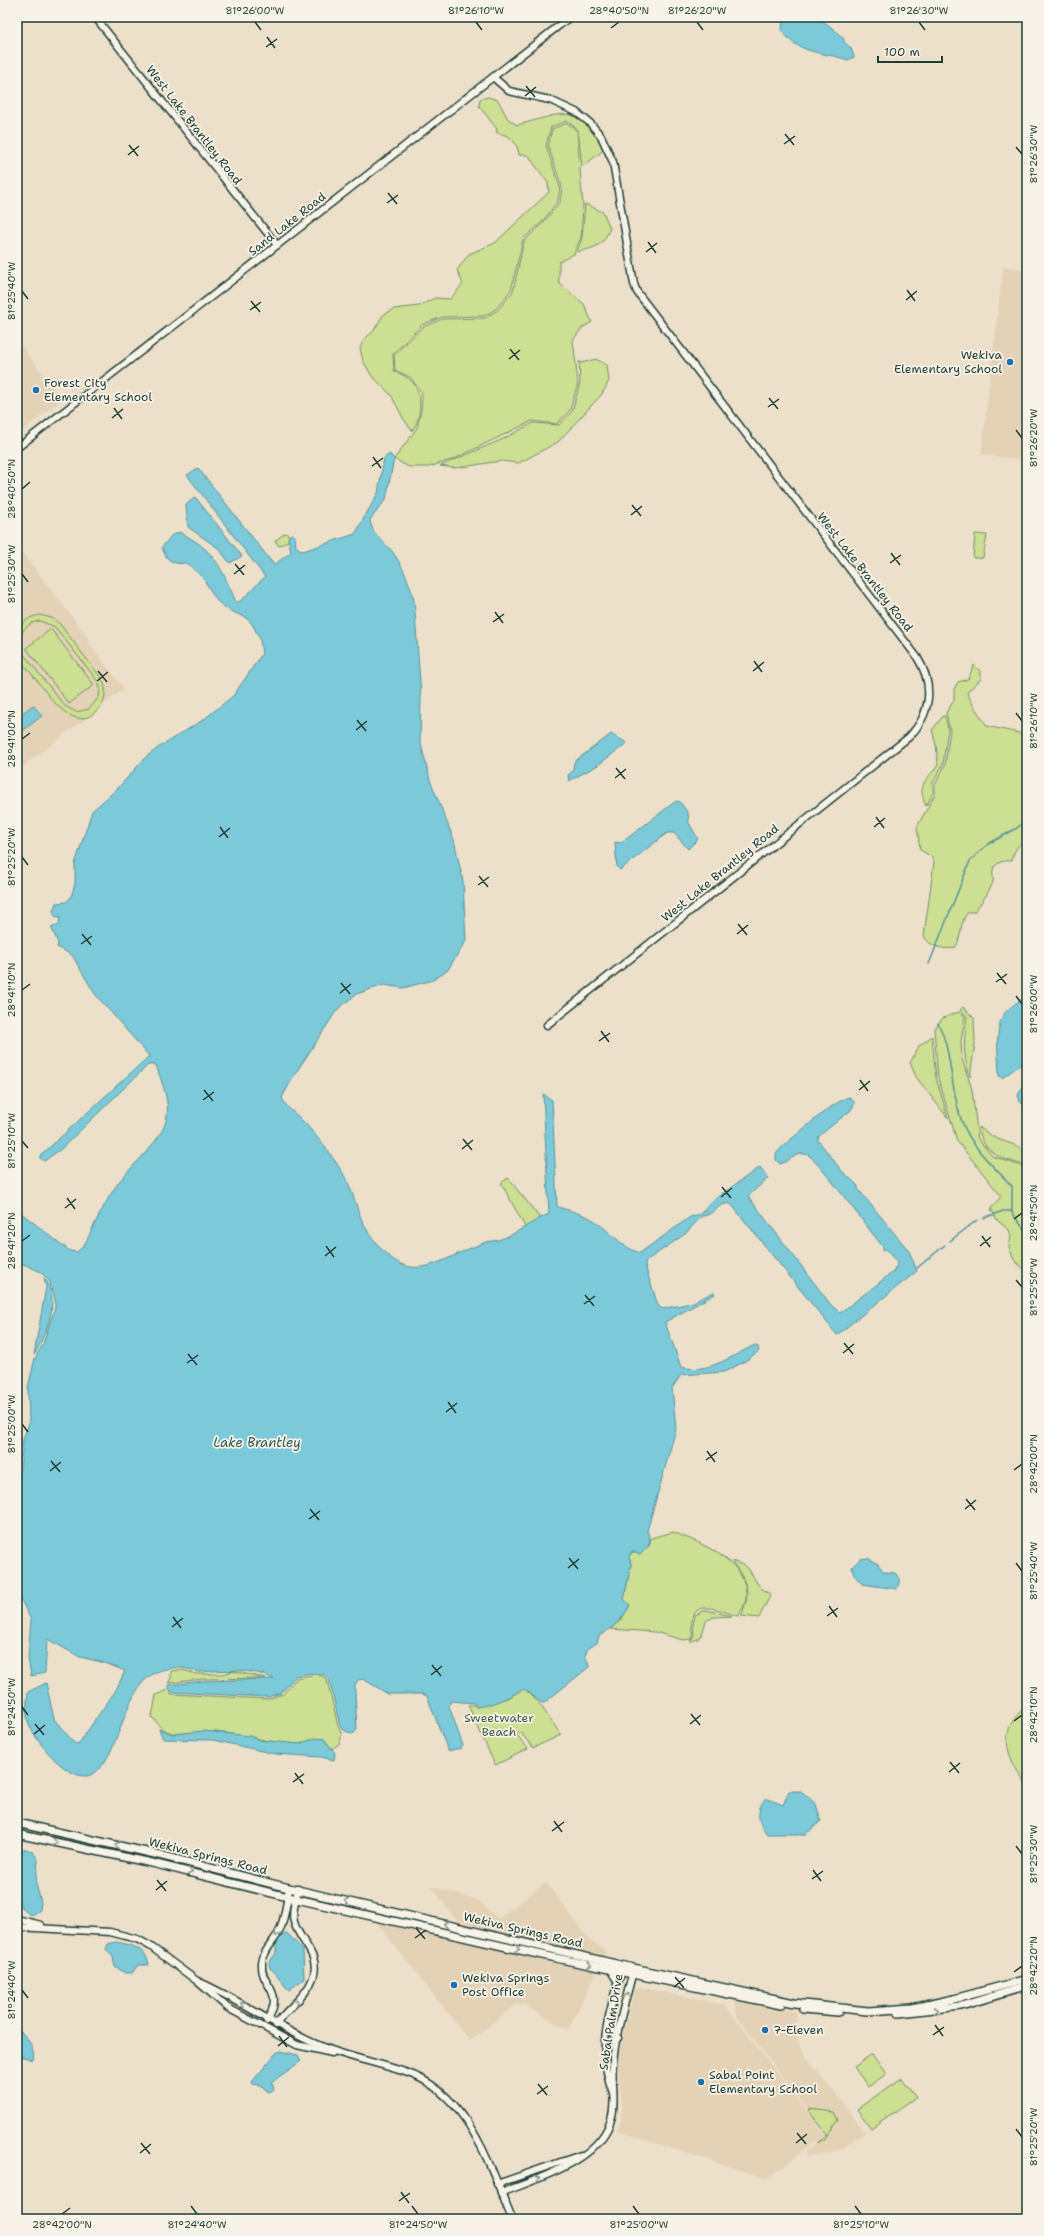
<svg xmlns="http://www.w3.org/2000/svg" width="1044" height="2236" font-family="'Shantell Sans',sans-serif">
<rect width="100%" height="100%" fill="#ece0cb"/>
<filter id="ink" filterUnits="userSpaceOnUse"><feTurbulence type="fractalNoise" baseFrequency=".025" numOctaves="2"/><feDisplacementMap in="SourceGraphic" scale="8" xChannelSelector="R" yChannelSelector="G"/><feConvolveMatrix kernelMatrix="1 2 1 2 8 2 1 2 1" color-interpolation-filters="sRGB"/></filter>
<g filter="url(#ink)">
<g fill="#e4d2b6">
<path d="M1003 267 1027 270V460L981 455Z"/>
<path d="M17 340 62 399 17 435Z"/>
<path d="M17 546 90 640 88 642 124 689 17 771Z"/>
<path d="M546 1882 589 1939 606 1951 604 1956 457 1921 431 1886 478 1900 498 1919Z"/>
<path d="M375 1921 597 1971 568 2030 524 2005 517 2004 470 2041Z"/>
<path d="M639 1987 725 2005 825 2134 767 2179 617 2131 621 2121 622 2106 617 2060 634 1990Z"/>
<path d="M735 1999 797 2012 795 2030 801 2050 865 2132 842 2149 808 2157 805 2152 826 2139 837 2125 828 2111 808 2110 737 2017Z"/>
</g>
<g fill="#cddf93" stroke="#768e64" fill-rule="evenodd">
<path d="M488 97 498 100 508 119 517 125C563 114 576 100 605 149L582 167 578 130 567 121 551 127 546 146 560 187 558 201 542 222 523 239 511 290 496 309 484 316 442 317 422 325 393 354 394 371C398 373 404 375 408 378 423 388 423 417 412 431L403 418 391 395 372 376 363 361 360 348 364 339 373 332 383 315 394 309 419 306 435 298 450 299 463 284 457 270 469 254 495 243 549 192 548 183 528 155H519C518 147 514 138 505 135 502 134 499 134 496 132L497 129 479 106 480 99Z"/>
<path d="M567 123 577 131 583 206 581 237 574 254 559 262V283L584 304 592 322 582 328 573 340 578 383 570 410 557 424 532 421 454 459 429 467H409L394 459 417 428 421 411 422 393 410 377 395 370 394 355 423 327 442 319 485 318 498 310 513 291 524 241 543 223 560 202 562 187 548 146 552 129Z"/>
<path d="M585 204 603 212 610 228C602 247 597 247 577 252L582 238Z"/>
<path d="M596 359 607 365 609 381 602 394 558 442 519 463 501 461 455 468 440 466 501 440 533 423 559 425 572 411 580 383 579 361 581 363Z"/>
<path d="M285 533 289 535 288 541 279 546 275 541Z"/>
<path d="M975 534 987 535 983 558H973Z"/>
<path d="M40 615 52 618 59 623 102 679C107 688 106 699 100 707 75 739 49 695 35 678 30 671 19 661 17 653 12 635 20 618 40 615ZM40 621 55 627 96 679 100 687 99 697 89 709 76 712 65 706 22 652C16 637 24 623 40 621Z"/>
<path d="M51 629 94 685 69 704 26 648Z"/>
<path d="M974 665 981 672V679L967 692 973 705 987 726 1019 733 1027 741V839C1018 844 1014 851 1011 861 1005 860 995 862 993 870 992 874 994 878 993 882 989 893 981 903 974 912H968C958 925 963 936 955 948 944 950 929 947 924 936L934 862 932 857 920 850 917 827 935 794V785L945 765 950 730 946 713 954 700V689L958 682 968 679Z"/>
<path d="M943 716H945L948 729 943 764 933 783V793L926 806C916 784 927 780 938 765L936 745 932 730Z"/>
<path d="M963 1007 974 1018 975 1043 970 1077C962 1053 964 1040 967 1016L960 1010Z"/>
<path d="M959 1012 965 1016 961 1041 962 1059 972 1089 978 1139 992 1156 1027 1168V1272L1014 1260 1009 1247 1011 1236 1009 1230 997 1220 991 1209 1001 1196 957 1141 938 1078 934 1029 943 1018Z"/>
<path d="M932 1036 936 1078 948 1118 916 1077 910 1063 919 1046Z"/>
<path d="M979 1127C985 1131 991 1136 998 1139 1014 1146 1027 1144 1027 1166 1003 1159 982 1155 979 1127Z"/>
<path d="M508 1178 544 1223 528 1232 501 1183Z"/>
<path d="M673 1532C700 1543 750 1561 746 1599 745 1604 741 1611 738 1616 724 1613 697 1597 692 1620 690 1626 694 1633 691 1639L683 1640 655 1632 610 1629 621 1620 630 1605 624 1599 631 1564 629 1557 631 1553 649 1546 651 1538Z"/>
<path d="M732 1561 746 1566C755 1576 756 1589 771 1594L759 1618 741 1616C752 1591 747 1583 732 1561Z"/>
<path d="M706 1610 732 1616 714 1617 706 1621C702 1632 704 1638 692 1641H690L694 1636 693 1625 695 1615Z"/>
<path d="M183 1670 196 1674H223L232 1671 266 1678 203 1679 168 1683 171 1678V1671Z"/>
<path d="M310 1675 322 1676 327 1680 338 1726 342 1734 339 1744 332 1749 324 1739C313 1738 307 1744 297 1744 265 1744 235 1730 202 1732 193 1732 180 1736 172 1733 157 1728 161 1726 152 1717L156 1695 167 1690 171 1694 267 1699 283 1694 297 1678Z"/>
<path d="M524 1688 539 1703 561 1735 533 1748 520 1732 517 1735 528 1749 495 1765 468 1705H475L477 1707 510 1697Z"/>
<path d="M1027 1705V1787C1008 1756 994 1734 1027 1705Z"/>
<path d="M872 2054 886 2074 868 2087 854 2067Z"/>
<path d="M902 2078 916 2097 871 2128 857 2109Z"/>
<path d="M810 2109 834 2112 838 2120 825 2139 817 2143 827 2134 808 2110Z"/>
</g>
<g fill="#7ccad9" stroke="#579297">
<path d="M787 17C818 17 822 17 844 39V42L851 48 854 57 848 60C825 52 795 54 782 30L783 19Z"/>
<path d="M390 454 394 459 386 499 370 520C371 536 389 544 396 557 405 571 410 585 414 600L421 696 420 740 430 780 454 840 463 881 466 941 447 971 433 980 403 988 384 985 356 994 337 1010 293 1077 282 1098C286 1107 292 1111 300 1118 314 1132 332 1155 342 1172 355 1191 356 1215 369 1233 410 1293 435 1260 486 1242 490 1241 494 1241 498 1240 516 1235 531 1221 549 1214L543 1094 552 1100 557 1205 558 1207C568 1210 579 1213 588 1217 607 1226 619 1247 640 1253L690 1217 700 1214 713 1200 760 1167 768 1178 748 1196 831 1305 840 1313 893 1272 897 1265 896 1261 885 1249 883 1250V1247L831 1180 810 1156C797 1149 792 1161 780 1164L776 1160V1154L783 1146C797 1135 834 1100 850 1097L855 1103 851 1110 819 1136 818 1140 841 1170 858 1186V1189L909 1251 917 1271 837 1335 731 1204C719 1201 712 1217 702 1216L685 1234 646 1261 645 1266 658 1305 662 1309 691 1303 714 1292 715 1294 665 1322 681 1367C709 1374 731 1356 755 1345L758 1347 759 1351 744 1362 724 1372 681 1375 672 1388 676 1429 647 1531C653 1542 649 1546 640 1555L632 1551 629 1557 631 1564 624 1599 630 1605C622 1620 613 1628 599 1636L597 1643 588 1648 585 1656 589 1664V1667L544 1703H542L524 1689C509 1697 494 1705 476 1707L474 1703 451 1701 449 1706 463 1746 461 1748 448 1751 427 1696 422 1694H388L363 1679 358 1680 355 1685V1691L357 1730 353 1734 343 1730 340 1726 329 1679 322 1674 310 1673 296 1676 281 1693 267 1697 171 1692 168 1685 203 1681 274 1679C253 1668 224 1670 201 1672 194 1672 190 1669 183 1668 177 1667 165 1669 159 1671 124 1683 122 1750 96 1772 74 1790 37 1743 29 1725 25 1715 27 1701 28 1692L46 1683 54 1719 75 1744 79 1743 116 1690 125 1671 105 1663 80 1657 47 1639 45 1673 31 1676 28 1658 31 1620 19 1596 17 1583V1499L23 1439 29 1423 28 1388 35 1358 43 1344 55 1308V1299L50 1282 41 1272 17 1261V1210L70 1251 77 1252C86 1245 88 1237 93 1227 101 1212 109 1195 119 1182 132 1165 158 1144 165 1124 172 1104 162 1084 156 1065H148L61 1149 44 1161 39 1157 149 1056 95 994 72 955 57 947 58 943 51 927 59 925 60 916 56 917 53 911 56 903 66 902 71 897 75 884V864L92 811 118 788 146 757 162 745 203 720 233 696 262 654 260 639 252 624 245 617 228 610 217 601 203 578 187 563C173 565 166 561 162 547L171 536 179 532C216 550 221 568 236 602H239C249 595 255 585 265 577L187 475 198 468 274 565 291 552 288 538 292 533 295 536 296 547 303 551 355 534 378 493 384 458Z"/>
<path d="M195 497 242 556 230 563 218 548 188 527 186 505Z"/>
<path d="M33 705 42 716 17 735V717Z"/>
<path d="M611 734 627 743 598 765 569 781 568 775 573 771 574 762Z"/>
<path d="M676 801 680 802 688 813 689 823 698 839 688 849 674 833H667L620 870 617 867 615 842 621 843Z"/>
<path d="M1027 995V1060L1002 1078 999 1076C999 1058 994 1032 1003 1016 1007 1008 1020 1001 1027 995Z"/>
<path d="M1027 1087V1106L1020 1102 1018 1095 1022 1089Z"/>
<path d="M44 1278C62 1297 46 1335 34 1355L46 1287Z"/>
<path d="M869 1558 878 1564 884 1572 895 1573 900 1579 897 1589 862 1584 854 1575 852 1567 860 1559Z"/>
<path d="M159 1729 173 1734 203 1731 250 1736 260 1740 299 1744 315 1738 324 1739 335 1753 334 1760 321 1757 275 1754 213 1740 163 1739Z"/>
<path d="M789 1791H801L816 1804 821 1821 806 1834H767C758 1823 755 1811 765 1799H768L783 1805Z"/>
<path d="M26 1849 33 1852 38 1860 36 1884 41 1902 40 1910 32 1915C10 1907 17 1873 17 1853Z"/>
<path d="M285 1934H288L303 1950 304 1979 289 1990C282 1985 279 1975 270 1968L269 1963 276 1953V1941Z"/>
<path d="M115 1942C129 1944 147 1948 149 1965H138L132 1973H125L115 1966 113 1957 106 1949 108 1944Z"/>
<path d="M17 2029C26 2035 36 2048 33 2060L17 2055Z"/>
<path d="M281 2051 298 2055 301 2061 272 2082 274 2090 268 2092 261 2085 253 2084 252 2082 276 2053Z"/>
</g>
<g fill="none" stroke-linecap="round" stroke-linejoin="round">
<g stroke="#579297" stroke-width="1.5">
<path d="M929 964 970 861 988 844 1017 828 1027 819"/>
<path d="M938 1023C953 1052 950 1093 963 1124 973 1149 994 1167 1012 1186V1213L1027 1233"/>
<path d="M984 1218 1003 1211H1012"/>
<path d="M950 1241 977 1220"/>
<path d="M917 1268 945 1245"/>
</g>
<defs>
<g id="tertiary">
<path d="M95 17 277 245"/>
<path d="M493 77 509 91 550 100 576 112 590 123 601 136 613 162 634 284 637 292 917 657C934 684 932 713 909 737L547 1025"/>
<path d="M17 448 570 17"/>
<path d="M17 1919 41 1925"/>
<path d="M17 1927 110 1932 137 1939 150 1946 197 1981 228 2008 297 2045 332 2053"/>
<path d="M197 1981C239 1999 276 2027 318 2045 346 2057 376 2062 405 2072 468 2092 489 2164 512 2219"/>
<path d="M267 2021C286 1988 260 1988 262 1963 263 1950 275 1941 280 1930 285 1917 287 1902 289 1888"/>
<path d="M608 2023 612 2032 618 2038"/>
<path d="M276 2025C286 2008 306 1998 313 1978 321 1954 300 1943 294 1922 291 1912 296 1900 298 1889"/>
<path d="M613 2093C597 2050 607 2023 618 1981L622 1972 625 1970"/>
<path d="M497 2184 581 2155"/>
<path d="M501 2193C538 2178 602 2161 612 2116 616 2099 611 2081 613 2064 615 2034 625 2004 632 1975L630 1971"/>
</g>
<g id="secondary">
<path d="M17 1823 155 1854 289 1888 629 1967 794 2003 868 2011 912 2008 954 1999 1027 1979"/>
<path d="M17 1834 152 1863 288 1897 551 1957 781 2005"/>
<path d="M611 1970 618 1981"/>
<path d="M803 2009 838 2012"/>
<path d="M899 2013 961 2006 1027 1986"/>
</g>
</defs>
<use href="#tertiary" stroke="#1f3d34" stroke-width="9"/>
<use href="#secondary" stroke="#1f3d34" stroke-width="10"/>
<use href="#tertiary" stroke="#f7f3e8" stroke-width="6"/>
<use href="#secondary" stroke="#f7f3e8" stroke-width="7"/>
</g>
<defs><path id="oneway-chevron" d="M-2-3.5L2.5 0L-2 3.5" fill="none" stroke-width="1.6" stroke-linecap="round" stroke-linejoin="round"/></defs>
<g stroke="#8b988e">
<use href="#oneway-chevron" transform="translate(55 1843) rotate(12)"/>
<use href="#oneway-chevron" transform="translate(117 1845) rotate(-167)"/>
<use href="#oneway-chevron" transform="translate(190 1872) rotate(14)"/>
<use href="#oneway-chevron" transform="translate(347 1901) rotate(-167)"/>
<use href="#oneway-chevron" transform="translate(446 1924) rotate(-167)"/>
<use href="#oneway-chevron" transform="translate(277 1934) rotate(121)"/>
<use href="#oneway-chevron" transform="translate(517 1949) rotate(13)"/>
<use href="#oneway-chevron" transform="translate(589 1965) rotate(12)"/>
<use href="#oneway-chevron" transform="translate(627 1996) rotate(-77)"/>
<use href="#oneway-chevron" transform="translate(296 2002) rotate(-46)"/>
<use href="#oneway-chevron" transform="translate(243 2004) rotate(-151)"/>
<use href="#oneway-chevron" transform="translate(936 2010) rotate(-8)"/>
<use href="#oneway-chevron" transform="translate(537 2179) rotate(-22)"/>
</g>
</g>
<path fill="none" stroke="#1f3d34" stroke-width="1.5" d="M255 22 261 30M476 22 482 30M697 22 703 30M919 22 925 30M611 28 619 22M267 37 275 48M266 47 277 39M526 86 535 97M525 96 536 87M785 134 794 145M784 144 795 136M129 145 138 156M1016 147 1022 154M128 155 139 146M388 193 397 204M387 203 398 195M648 242 656 253M646 252 657 243M907 290 915 301M22 291 28 299M906 300 917 291M251 301 260 312M250 310 261 302M510 349 519 360M509 359 520 350M769 398 778 409M768 407 779 399M114 408 122 419M112 418 123 409M1016 430 1022 438M373 457 381 468M372 466 383 458M22 489 30 482M632 505 641 516M631 515 642 506M891 553 900 565M890 563 901 555M235 564 244 575M22 574 28 582M234 574 245 565M495 612 503 623M493 622 504 614M754 661 762 672M98 671 107 682M753 671 764 662M97 681 108 672M1016 713 1022 721M357 720 366 731M356 730 367 721M22 739 30 733M616 768 625 779M615 778 626 769M876 817 884 828M220 827 228 838M874 827 885 818M219 837 230 828M22 857 28 865M479 876 488 887M478 885 489 877M738 924 747 935M82 934 91 945M737 934 748 925M81 944 92 936M997 973 1006 984M996 982 1007 974M341 983 350 994M22 990 30 984M340 993 351 984M1016 996 1022 1004M601 1031 609 1042M599 1041 610 1033M860 1080 868 1091M204 1090 213 1101M859 1090 870 1081M203 1100 214 1092M463 1139 472 1150M22 1141 28 1148M462 1149 473 1140M722 1187 731 1198M721 1197 732 1188M67 1198 75 1209M65 1208 76 1199M1014 1219 1022 1213M982 1236 990 1247M22 1241 30 1235M326 1246 334 1257M980 1246 991 1237M325 1256 336 1247M1016 1280 1022 1287M585 1295 594 1306M584 1304 595 1296M844 1343 853 1354M843 1353 854 1344M188 1354 197 1365M187 1363 198 1355M448 1402 456 1413M446 1412 457 1403M22 1424 28 1432M707 1451 715 1462M706 1460 717 1452M51 1461 60 1472M1014 1470 1022 1464M50 1471 61 1462M966 1499 975 1510M310 1509 319 1520M965 1509 976 1500M309 1519 320 1511M569 1558 578 1569M1016 1563 1022 1571M568 1568 579 1559M829 1606 837 1617M827 1616 838 1608M173 1617 181 1628M172 1627 183 1618M432 1665 441 1676M431 1675 442 1666M22 1707 28 1715M691 1714 700 1725M1014 1721 1022 1715M35 1724 44 1735M690 1724 701 1715M34 1734 45 1725M950 1762 959 1773M949 1772 960 1763M295 1773 303 1784M293 1782 304 1774M554 1821 562 1832M552 1831 564 1822M1016 1846 1022 1854M813 1870 821 1881M812 1879 823 1871M157 1880 166 1891M156 1890 167 1881M416 1928 425 1939M415 1938 426 1930M1014 1972 1022 1966M675 1977 684 1988M674 1987 685 1978M22 1990 28 1998M935 2025 943 2036M933 2035 944 2027M279 2036 287 2047M278 2046 289 2037M538 2084 547 2095M537 2094 548 2086M1016 2129 1022 2137M797 2133 806 2144M141 2143 150 2154M796 2143 807 2134M140 2153 151 2144M401 2192 409 2203M399 2201 410 2193M191 2206 197 2214M412 2206 418 2214M633 2206 639 2214M855 2206 861 2214M62 2214 70 2208"/>
<g fill="#1f6fb2" stroke="#f7f3e8" stroke-width="1.5">
<circle cx="1010" cy="362" r="4"/>
<circle cx="36" cy="390" r="4"/>
<circle cx="454" cy="1985" r="4"/>
<circle cx="765" cy="2030" r="4"/>
<circle cx="701" cy="2082" r="4"/>
</g>
<g text-anchor="middle" dominant-baseline="central" stroke-width="3.5" stroke-linejoin="round" paint-order="stroke">
<g font-size="12" fill="#1f3d34" stroke="#f7f3e8">
<text transform="translate(194 125) rotate(52)">West Lake Brantley Road</text>
<text transform="translate(287 224) rotate(-38)">Sand Lake Road</text>
<text transform="translate(865 572) rotate(52)">West Lake Brantley Road</text>
<text transform="translate(720 873) rotate(-39)">West Lake Brantley Road</text>
<text transform="translate(208 1856) rotate(14)">Wekiva Springs Road</text>
<text transform="translate(523 1930) rotate(13)">Wekiva Springs Road</text>
<text transform="translate(611 2022) rotate(-81)">Sabal Palm Drive</text>
</g>
<g font-size="12" fill="#1f3d34" stroke="#f7f3e8" text-anchor="start">
<text x="1002" y="355" text-anchor="end">Wekiva<tspan x="1002" dy="14">Elementary School</tspan></text>
<text x="44" y="383">Forest City<tspan x="44" dy="14">Elementary School</tspan></text>
<text x="462" y="1978">Wekiva Springs<tspan x="462" dy="14">Post Office</tspan></text>
<text x="773" y="2030">7-Eleven</text>
<text x="709" y="2075">Sabal Point<tspan x="709" dy="14">Elementary School</tspan></text>
</g>
<g font-size="12" fill="#425d47" stroke="#f7f3e8">
<text x="499" y="1718">Sweetwater<tspan x="499" dy="14">Beach</tspan></text>
</g>
<g font-size="13" font-style="italic" fill="#325955" stroke="#f7f3e8">
<text x="257" y="1442">Lake Brantley</text>
</g>
</g>
<rect width="1044" height="2236" fill="none" stroke="#f7f3e8" stroke-width="44"/>
<path d="M878 56v6h64v-6" fill="none" stroke="#1f3d34" stroke-width="2"/>
<text x="884" y="56" font-size="12" fill="#1f3d34" stroke="#f7f3e8" stroke-width="3" paint-order="stroke">100 m</text>
<rect x="22" y="22" width="1000" height="2192" fill="none" stroke="#1f3d34" stroke-width="1.5"/>
<g font-size="10" text-anchor="middle" fill="#1f3d34">
<text x="255" y="14">81°26'00"W</text>
<text x="476" y="14">81°26'10"W</text>
<text x="619" y="14">28°40'50"N</text>
<text x="697" y="14">81°26'20"W</text>
<text x="919" y="14">81°26'30"W</text>
<text transform="translate(1033 154) rotate(-90)" y="4">81°26'30"W</text>
<text transform="translate(11 291) rotate(-90)" y="4">81°25'40"W</text>
<text transform="translate(1033 438) rotate(-90)" y="4">81°26'20"W</text>
<text transform="translate(11 489) rotate(-90)" y="4">28°40'50"N</text>
<text transform="translate(11 574) rotate(-90)" y="4">81°25'30"W</text>
<text transform="translate(1033 721) rotate(-90)" y="4">81°26'10"W</text>
<text transform="translate(11 739) rotate(-90)" y="4">28°41'00"N</text>
<text transform="translate(11 857) rotate(-90)" y="4">81°25'20"W</text>
<text transform="translate(11 990) rotate(-90)" y="4">28°41'10"N</text>
<text transform="translate(1033 1004) rotate(-90)" y="4">81°26'00"W</text>
<text transform="translate(11 1141) rotate(-90)" y="4">81°25'10"W</text>
<text transform="translate(1033 1213) rotate(-90)" y="4">28°41'50"N</text>
<text transform="translate(11 1241) rotate(-90)" y="4">28°41'20"N</text>
<text transform="translate(1033 1287) rotate(-90)" y="4">81°25'50"W</text>
<text transform="translate(11 1424) rotate(-90)" y="4">81°25'00"W</text>
<text transform="translate(1033 1464) rotate(-90)" y="4">28°42'00"N</text>
<text transform="translate(1033 1571) rotate(-90)" y="4">81°25'40"W</text>
<text transform="translate(11 1707) rotate(-90)" y="4">81°24'50"W</text>
<text transform="translate(1033 1715) rotate(-90)" y="4">28°42'10"N</text>
<text transform="translate(1033 1854) rotate(-90)" y="4">81°25'30"W</text>
<text transform="translate(1033 1966) rotate(-90)" y="4">28°42'20"N</text>
<text transform="translate(11 1990) rotate(-90)" y="4">81°24'40"W</text>
<text transform="translate(1033 2137) rotate(-90)" y="4">81°25'20"W</text>
<text x="62" y="2228">28°42'00"N</text>
<text x="197" y="2228">81°24'40"W</text>
<text x="418" y="2228">81°24'50"W</text>
<text x="639" y="2228">81°25'00"W</text>
<text x="861" y="2228">81°25'10"W</text>
</g>
</svg>
